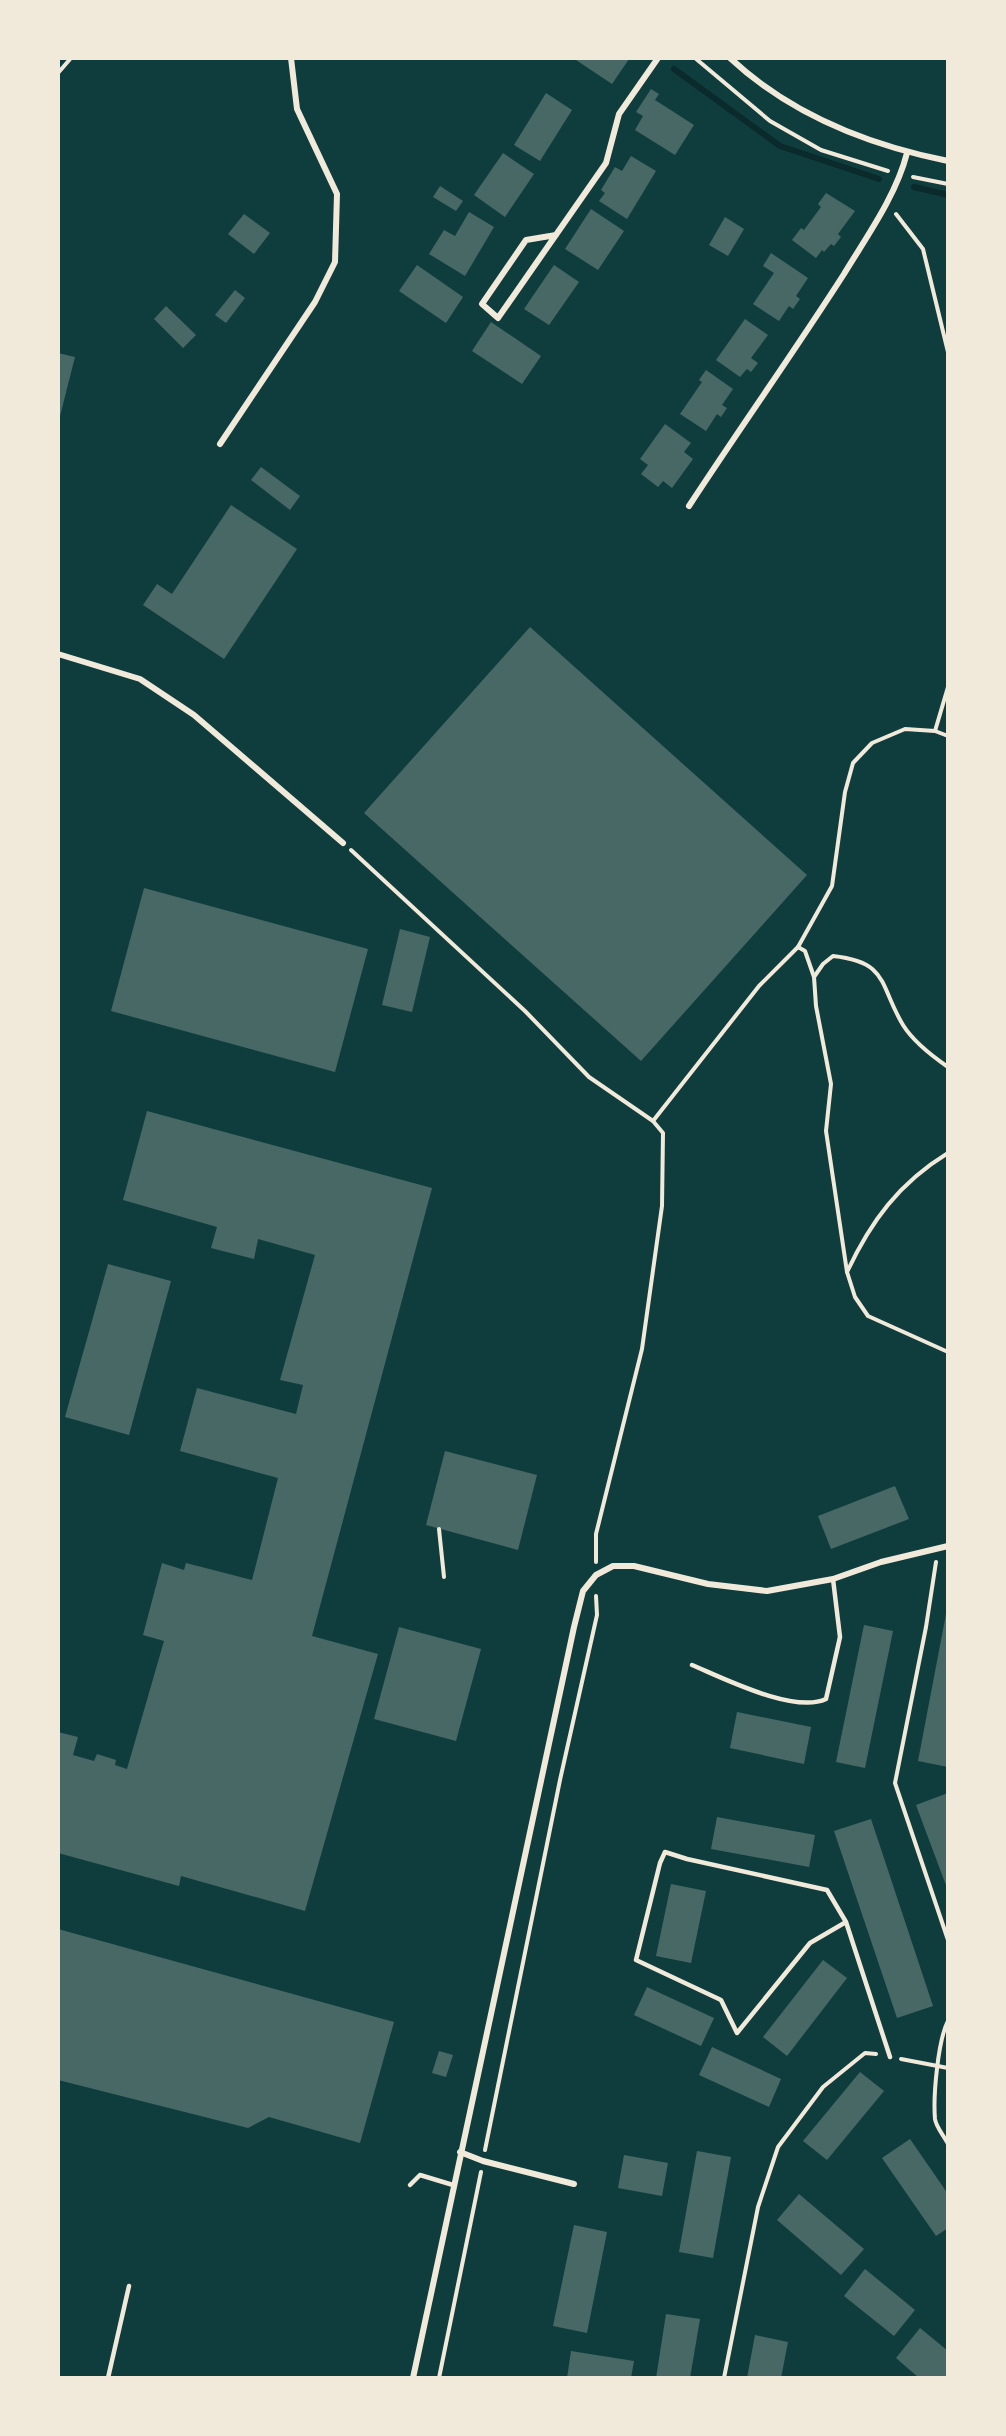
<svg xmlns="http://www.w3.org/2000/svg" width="1006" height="2436" font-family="Karla,sans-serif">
<rect width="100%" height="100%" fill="#0f3d3e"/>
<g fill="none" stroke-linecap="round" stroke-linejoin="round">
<g stroke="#0a2a2b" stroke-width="6">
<path d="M674 69 780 146 879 179"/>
<path d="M914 187 948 195"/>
</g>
</g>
<g fill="#486865">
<path d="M573 58H627L629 59 612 84Z"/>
<path d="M651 89 659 94 655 100 694 125 675 155 635 130 643 116 636 112Z"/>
<path d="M546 93 572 110 540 161 514 145Z"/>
<path d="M503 153 534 174 505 217 474 195Z"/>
<path d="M631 156 656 171 627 219 599 201 605 193 601 190 615 167 622 171Z"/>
<path d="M440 186 463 201 456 211 433 197Z"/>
<path d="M826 193 855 211 838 234 841 237 834 246 831 244 824 252 822 250 816 258 792 240 801 228 804 230 821 207 818 204Z"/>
<path d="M591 209 624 231 598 270 565 249Z"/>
<path d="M469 212 494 227 465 276 429 254 444 230 455 236Z"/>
<path d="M244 214 270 233 254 254 228 234Z"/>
<path d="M725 217 744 229 728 256 709 245Z"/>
<path d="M771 253 808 278 796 296 800 299 793 309 789 306 779 321 753 304 774 273 763 266Z"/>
<path d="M417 265 463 297 446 323 399 291Z"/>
<path d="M554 265 579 282 549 325 524 309Z"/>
<path d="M235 290 245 298 226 323 215 315Z"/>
<path d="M166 306 196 335 183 348 154 319Z"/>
<path d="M745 319 768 335 751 358 758 363 751 372 747 369 740 377 716 360Z"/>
<path d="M491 322 541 356 522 384 472 351Z"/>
<path d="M58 353 75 357 59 420H58Z"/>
<path d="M706 370 733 389 722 405 727 408 721 417 717 414 706 431 680 414 702 382 699 380Z"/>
<path d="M665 424 691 443 684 452 693 459 672 488 663 481 658 487 641 474 648 465 640 459Z"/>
<path d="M261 467 300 496 290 510 251 480Z"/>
<path d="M231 505 297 549 224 659 143 605 157 584 172 594Z"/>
<path d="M530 627 807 875 641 1061 364 813Z"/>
<path d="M144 888 368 949 335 1072 111 1011Z"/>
<path d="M400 929 430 937 412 1012 382 1005Z"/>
<path d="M147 1111 432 1188 312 1636 378 1654 305 1911 181 1876 179 1886 58 1853V1732L78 1737 73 1755 94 1761 97 1754 116 1760 115 1765 127 1769 164 1641 143 1635 162 1563 184 1570 186 1563 252 1580 278 1478 180 1451 197 1388 296 1414 303 1385 280 1380 315 1255 258 1239 254 1259 211 1248 217 1227 123 1200Z"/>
<path d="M108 1264 171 1281 129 1435 65 1417Z"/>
<path d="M445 1451 537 1475 518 1550 426 1525Z"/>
<path d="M895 1486 909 1519 831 1549 818 1516Z"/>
<path d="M946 1614H948V1767L918 1761Z"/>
<path d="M864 1625 893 1631 865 1768 836 1762Z"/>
<path d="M399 1627 481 1649 456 1741 374 1719Z"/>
<path d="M737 1712 811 1727 804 1764 730 1748Z"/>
<path d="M948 1793V1888H947L916 1805Z"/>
<path d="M717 1817 815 1835 809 1867 711 1849Z"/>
<path d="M871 1819 933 2006 897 2018 834 1831Z"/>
<path d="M671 1884 706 1891 691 1963 656 1956Z"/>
<path d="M58 1929 394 2022 360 2143 269 2117 248 2128 58 2080Z"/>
<path d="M823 1960 847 1978 787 2056 763 2037Z"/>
<path d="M647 1987 714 2018 701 2046 634 2015Z"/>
<path d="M712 2047 781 2079 769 2107 699 2075Z"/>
<path d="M439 2051 453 2055 446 2077 432 2073Z"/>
<path d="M860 2072 884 2091 827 2160 803 2141Z"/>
<path d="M910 2139 948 2194V2228L936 2236 882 2158Z"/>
<path d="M697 2151 731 2157 713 2258 679 2252Z"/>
<path d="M624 2155 668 2163 662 2196 618 2188Z"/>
<path d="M799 2194 864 2249 841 2275 777 2220Z"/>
<path d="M574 2225 607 2232 587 2333 553 2326Z"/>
<path d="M865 2269 915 2310 894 2336 844 2296Z"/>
<path d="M666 2314 700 2319 690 2378H656Z"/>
<path d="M920 2328 948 2351V2378H919L896 2358Z"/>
<path d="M755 2335 788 2342 781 2378H747Z"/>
<path d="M571 2351 634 2361 631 2378H567Z"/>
</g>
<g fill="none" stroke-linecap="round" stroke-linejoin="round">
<g stroke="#f1e9da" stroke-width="4">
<path d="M695 58 770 121 821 150 888 171"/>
<path d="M58 73 71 58"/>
<path d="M913 177 948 184"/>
<path d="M896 214 923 249 948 352"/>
<path d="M935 731 948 687"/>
<path d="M351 850 525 1011 589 1077 653 1121 759 986 798 947 832 886 845 792 853 763 872 743 905 729 935 731 948 736"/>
<path d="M798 947 805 951 814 977 816 1006 831 1084 826 1131 847 1272"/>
<path d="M814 977 823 964 833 956C889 962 879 985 903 1025 913 1041 932 1056 948 1067"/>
<path d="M948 1153C899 1183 871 1221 847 1272L855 1297 868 1316 948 1352"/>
<path d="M439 1529 444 1577"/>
<path d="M596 1562V1534L642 1349 662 1206 663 1133 653 1121"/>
<path d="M936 1562 926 1627 895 1783 948 1940"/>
<path d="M948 2021C938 2040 933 2096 935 2119 936 2127 944 2136 948 2144"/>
<path d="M901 2059 948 2068"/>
<path d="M485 2150 560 1780 597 1615 596 1596"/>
<path d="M439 2378 481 2172"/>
<path d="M724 2378 758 2207 778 2147 823 2087 865 2053 876 2054"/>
</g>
<g stroke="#f1e9da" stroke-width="4.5">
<path d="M692 1665C723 1678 794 1714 826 1699L840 1637 833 1579"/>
<path d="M846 1922 827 1890 687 1859 665 1852 660 1863 636 1960 721 2000 737 2033 810 1943 846 1922 890 2057"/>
<path d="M410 2185 420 2175 453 2185"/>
<path d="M108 2378 129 2286"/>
</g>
<g stroke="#f1e9da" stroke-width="6">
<path d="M730 58C790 114 868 145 948 161"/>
<path d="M556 235 526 240 482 304 498 318 606 163 619 114 658 58"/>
<path d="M220 444 315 302 335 262 337 194 297 109 291 58"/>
<path d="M689 506C740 428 794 352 844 274 867 236 896 196 907 153"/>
<path d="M58 654 140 679 194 715 343 843"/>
<path d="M460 2152 483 2161 574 2184"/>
<path d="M413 2378 574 1627 583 1591 596 1575 613 1566H634L708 1584 767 1591 833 1579 881 1562 948 1546"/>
</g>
</g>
<rect width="1006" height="2436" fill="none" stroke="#f1e9da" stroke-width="120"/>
</svg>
